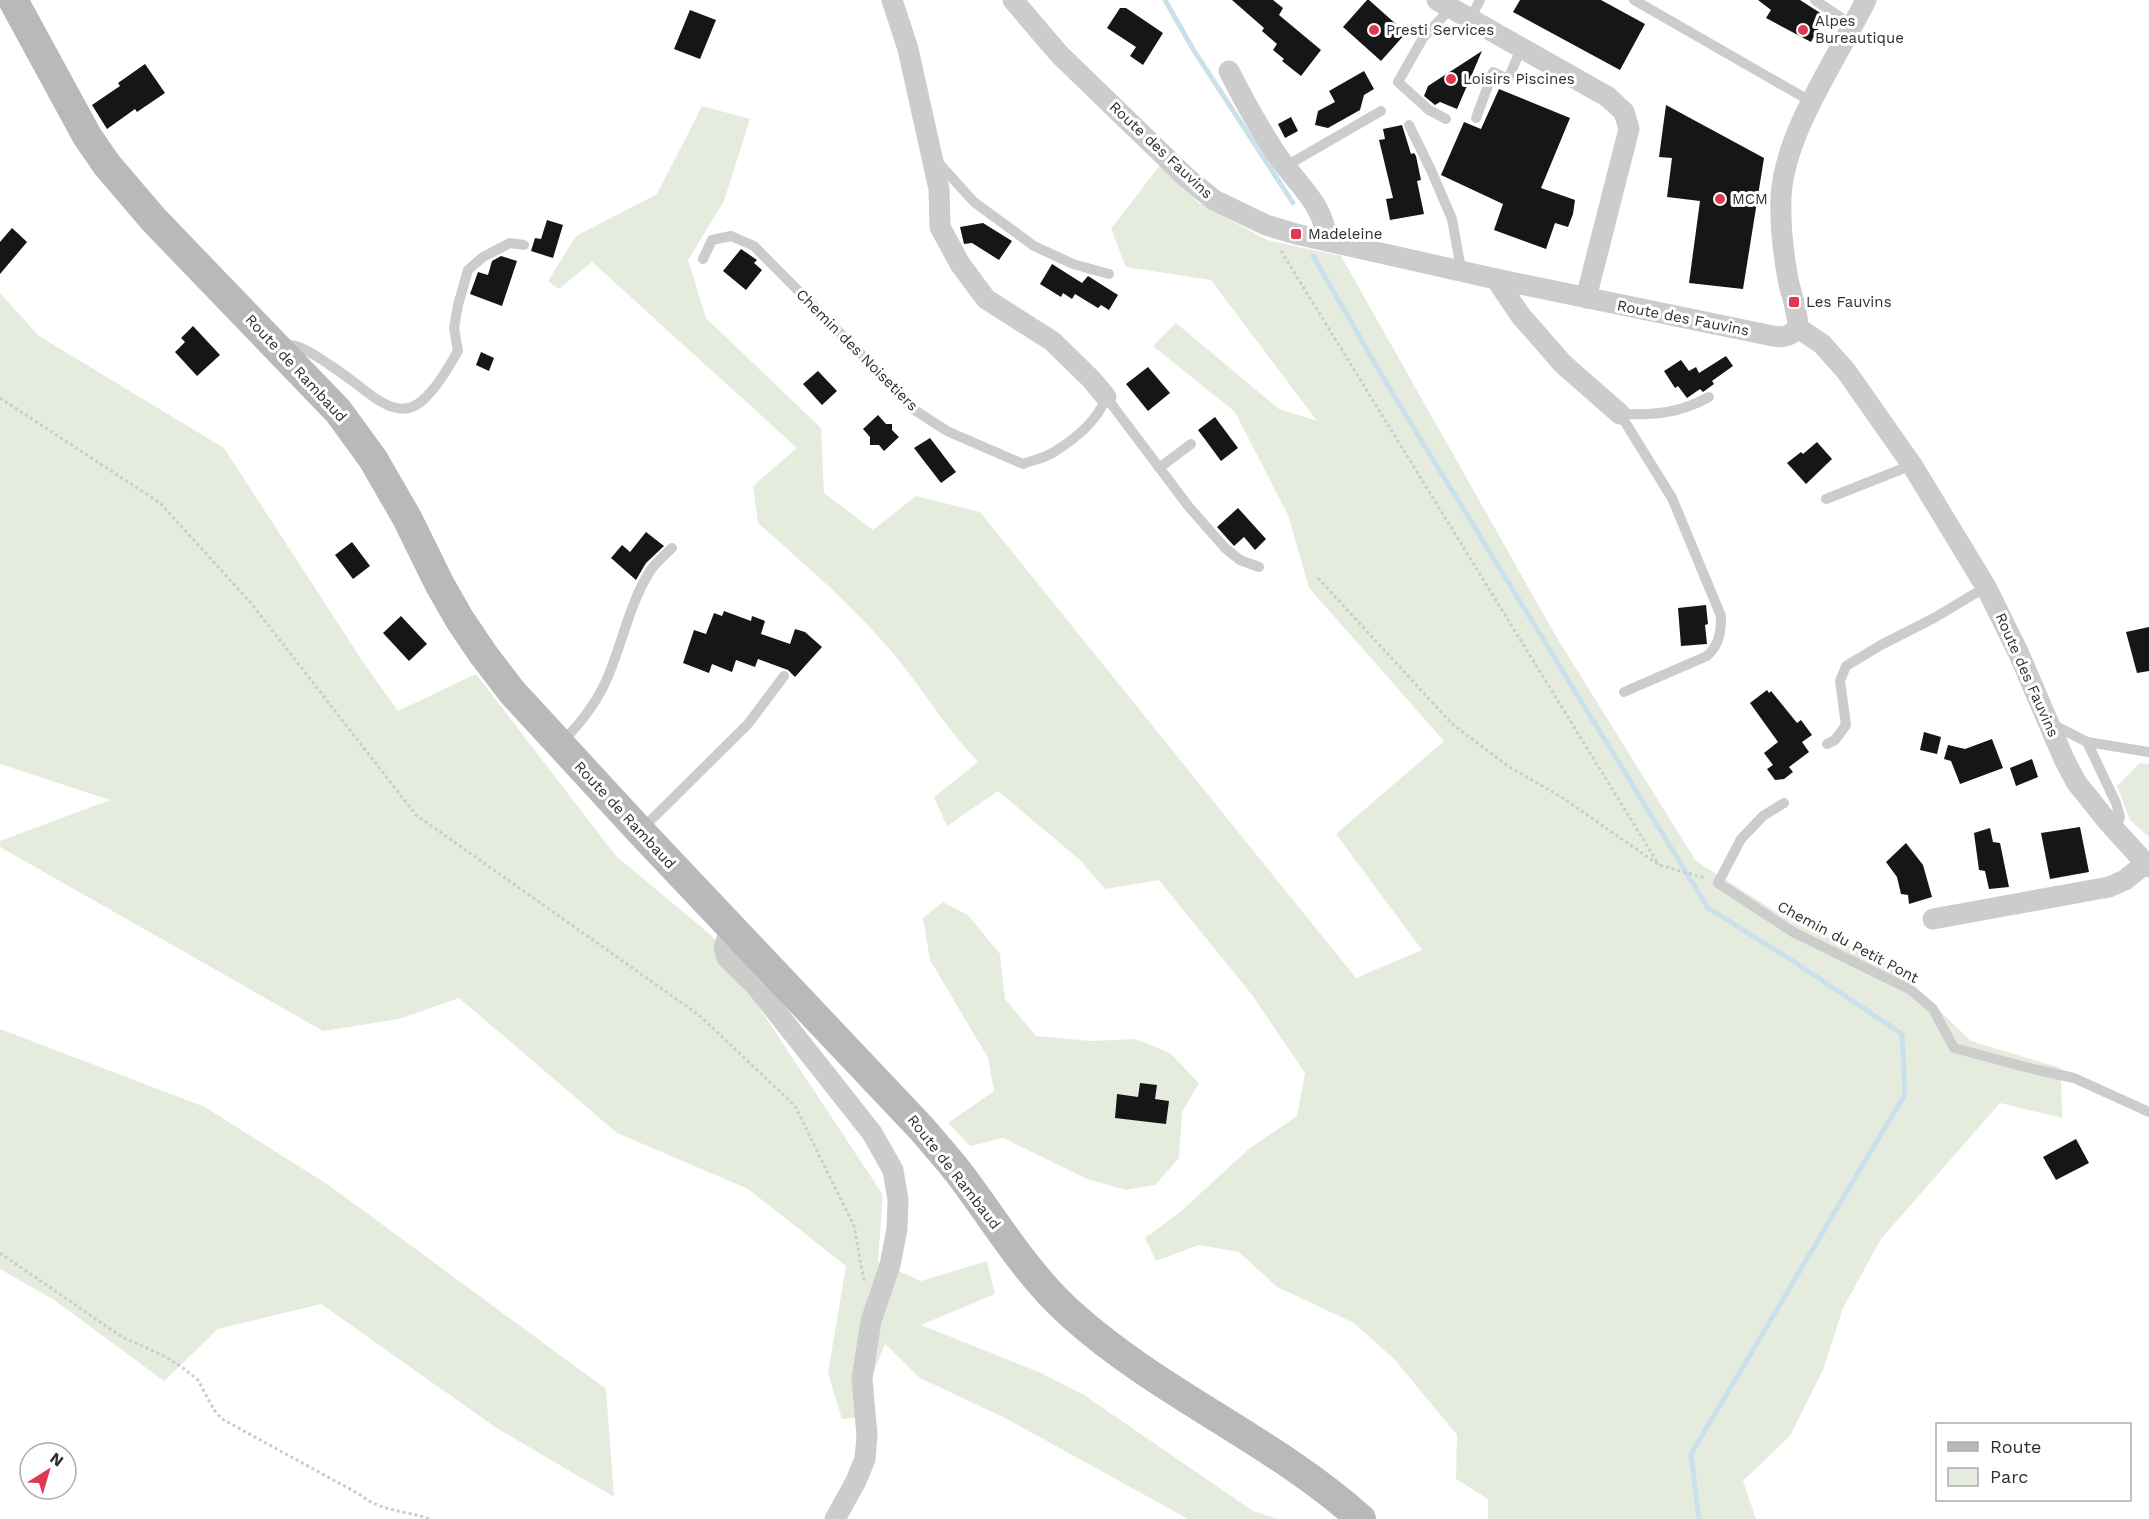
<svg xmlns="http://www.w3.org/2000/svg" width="2149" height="1519" font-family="'Work Sans',sans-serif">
<rect width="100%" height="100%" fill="#fff"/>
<g fill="#e6ecdd">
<path d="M702 106 750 119 724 201 688 260 706 318 821 428 824 493 873 530 916 496 980 512 1356 978 1422 950 1336 834 1444 741 1309 588 1288 515 1235 412 1153 346 1176 323 1279 409 1317 421 1211 280 1126 267 1111 229 1160 165 1199 203 1267 240 1341 256 1557 638 1696 861 1794 923 1890 962 1971 1041 2061 1068 2062 1118 2000 1103 1881 1239 1843 1308 1823 1370 1790 1436 1743 1481 1756 1519H1488V1499L1456 1479 1457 1435 1395 1360 1354 1323 1277 1287 1239 1252 1199 1245 1156 1261 1145 1238 1179 1213 1250 1148 1297 1116 1305 1073 1252 995 1159 880 1105 889 1080 860 998 791 947 826 934 797 978 762C947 730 925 692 896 657 855 607 806 566 758 523L753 486 797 448 592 262 559 289 548 281 576 236 657 194Z"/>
<path d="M0 293 39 336 224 448 367 668 398 711 476 674 616 856 712 936 883 1195 878 1262 921 1281 987 1261 995 1294 921 1325 1041 1373 1084 1395 1253 1511 1278 1519H1188L1005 1418 920 1378 885 1344 855 1418 842 1419 828 1373 846 1266 748 1189 617 1133 459 998 399 1019 323 1031 0 847V841L110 800 0 764Z"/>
<path d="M2140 763 2149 764V837L2130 820 2117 786Z"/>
<path d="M943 902 968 915 1000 954 1005 999 1036 1036 1091 1041 1136 1039 1170 1053 1199 1083 1182 1112 1179 1158 1155 1185 1126 1190 1087 1179 1003 1138 970 1146 948 1123 994 1091 988 1058 930 960 923 918Z"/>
<path d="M0 1029 205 1107 330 1186 606 1389 614 1497 495 1427 321 1304 218 1329 164 1381 54 1300 0 1269Z"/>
</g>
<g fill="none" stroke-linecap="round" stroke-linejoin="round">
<g stroke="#cae1eb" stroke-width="5">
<path d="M1165 0 1193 49 1293 203"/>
<path d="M1313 256 1391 391 1708 908 1790 959 1902 1034 1905 1094 1691 1454 1699 1519"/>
</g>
</g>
<g fill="#161616">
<path d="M1232 0H1273L1283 8 1279 15 1321 50 1301 76 1282 61 1284 59 1273 50 1277 44 1262 31 1264 28Z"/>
<path d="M1367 0H1369L1406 33 1381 61 1343 27Z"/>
<path d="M1520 0H1601L1645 24 1620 70 1513 12Z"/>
<path d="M1758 0H1800L1825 16 1811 42 1766 18 1771 10Z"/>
<path d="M1120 8H1126L1163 33 1143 65 1130 56 1136 47 1107 28Z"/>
<path d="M690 10 716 20 700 59 674 49Z"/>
<path d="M1482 51 1457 109 1440 102 1435 105 1424 96 1428 86Z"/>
<path d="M145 64 165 93 137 112 135 109 107 129 92 105 120 86 118 83Z"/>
<path d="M1364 71 1374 89 1364 95 1360 110 1328 128 1315 125 1318 111 1335 102 1329 91Z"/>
<path d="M1499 89 1570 118 1541 188 1575 200 1573 214 1568 227 1555 223 1546 249 1494 230 1503 204 1441 175 1464 122 1481 129Z"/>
<path d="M1666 105 1764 158 1743 289 1689 283 1700 201 1667 197 1672 158 1659 157Z"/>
<path d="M1291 117 1298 131 1285 138 1278 124Z"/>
<path d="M1402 125 1411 154 1414 153 1416 156 1421 180 1417 181 1424 214 1390 220 1386 199 1393 198 1379 140 1385 139 1383 129Z"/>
<path d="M547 220 563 225 553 258 531 251 535 238 541 239Z"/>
<path d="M983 223 1012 241 999 260 972 243 964 244 960 227Z"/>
<path d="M12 228 27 242 0 274V242Z"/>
<path d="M741 249 757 260 754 263 762 270 746 290 723 271Z"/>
<path d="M501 256 517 261 502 306 470 294 478 272 488 275 492 261Z"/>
<path d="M1052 264 1082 283 1088 276 1118 295 1109 310 1101 305 1098 308 1075 294 1072 299 1063 293 1061 297 1040 284Z"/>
<path d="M193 326 220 355 197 376 175 352 185 342 181 338Z"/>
<path d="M481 352 494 358 489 371 476 365Z"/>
<path d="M1726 356 1733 366 1712 381 1714 384 1703 392 1700 389 1687 398 1678 386 1675 388 1664 371 1681 360 1689 371 1696 367 1699 373Z"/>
<path d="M1148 367 1170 393 1148 411 1126 384Z"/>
<path d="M818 371 837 391 822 405 803 384Z"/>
<path d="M878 415 886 424H892V430L899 437 884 451 879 445H870V437L863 429Z"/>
<path d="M1215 417 1238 448 1221 461 1198 430Z"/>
<path d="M930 438 956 472 941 483 914 448Z"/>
<path d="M1817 442 1832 459 1806 484 1787 463 1801 452 1803 454Z"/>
<path d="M1238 508 1266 539 1255 550 1244 537 1234 546 1217 527Z"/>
<path d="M646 532 664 546 646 563 636 580 611 558 622 545 630 552Z"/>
<path d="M352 542 370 566 353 579 335 555Z"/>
<path d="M1706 605 1708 624 1705 625 1707 644 1681 646 1678 608Z"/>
<path d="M724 611 751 621 752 616 765 621 761 634 790 644 795 629 805 632 822 647 795 677 788 670 758 659 755 667 736 660 732 672 712 664 709 673 683 663 694 630 706 634 714 613 722 616Z"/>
<path d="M401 616 427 644 409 661 383 633Z"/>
<path d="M2149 627V671L2137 673 2126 632Z"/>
<path d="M1767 690 1769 693 1771 691 1797 723 1801 720 1812 735 1802 742 1809 752 1789 767 1793 772 1784 779 1775 780 1767 769 1773 765 1764 753 1778 742 1750 703Z"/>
<path d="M1924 732 1941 737 1937 754 1920 750Z"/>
<path d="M1992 739 2003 768 1960 784 1951 761 1944 759 1948 745 1965 749Z"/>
<path d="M2032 759 2038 777 2016 786 2010 768Z"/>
<path d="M2080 827 2089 872 2050 879 2041 833Z"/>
<path d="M1990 828 1993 842 2000 843 2009 887 1989 889 1985 871 1979 870 1974 833Z"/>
<path d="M1906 843 1923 865 1932 897 1909 904 1908 895 1901 894 1897 877 1886 862Z"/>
<path d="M1140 1083 1157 1085 1155 1099 1169 1101 1166 1124 1115 1118 1117 1094 1138 1097Z"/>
<path d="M2076 1139 2089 1163 2056 1180 2043 1157Z"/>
</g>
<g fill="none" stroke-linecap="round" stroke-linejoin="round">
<g stroke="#ccc" stroke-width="3" stroke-dasharray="3 3" stroke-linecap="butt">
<path d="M1281 251 1659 865"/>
<path d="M0 398 160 503 251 603 416 815 699 1015 795 1106 854 1226 864 1281"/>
<path d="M1318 578 1452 724 1508 766 1563 798 1659 865 1705 878"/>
<path d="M0 1253 122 1337 166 1357 183 1368 198 1380 214 1410 222 1419 359 1494C381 1512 404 1510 430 1519"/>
</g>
<g stroke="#ccc" stroke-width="10">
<path d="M1634 0 1812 102"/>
<path d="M1815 0 1853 26"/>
<path d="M1470 19 1480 0"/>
<path d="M1476 118 1493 72 1508 79 1521 49"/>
<path d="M1446 119 1429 110 1398 82 1423 38 1451 8"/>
<path d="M1409 125 1431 170 1452 219 1461 269"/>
<path d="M936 160 974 202 1034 246 1073 264 1109 274"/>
<path d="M1286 166 1381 111"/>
<path d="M703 259 712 240 731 236 754 246 859 352 910 407 947 431 1023 464C1033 460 1045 458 1054 452 1075 439 1098 421 1106 397"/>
<path d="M283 345C298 343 309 352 321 359 331 366 342 373 351 380 372 395 398 423 423 400 438 386 448 368 458 351L454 328 458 305 468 270 483 257 510 243 524 245"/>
<path d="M1106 397 1189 507 1225 548 1240 560 1259 567"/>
<path d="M1620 414 1672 498 1721 616C1721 633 1719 645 1707 656L1624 692"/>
<path d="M1620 414C1654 415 1678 414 1709 397"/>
<path d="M1159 468 1191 444"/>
<path d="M1826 499 1912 465"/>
<path d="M2050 723 2087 742 2149 752"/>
<path d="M562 742C581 723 599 699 609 674 623 640 630 603 650 571 655 563 665 555 672 548"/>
<path d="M2087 742 2116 803 2120 817 2115 831"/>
<path d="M1827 744 1835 740 1846 725 1840 681 1846 666 1881 645 1934 618 1986 587"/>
<path d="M1784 803 1763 816 1741 839 1718 883 1793 932 1911 990 1933 1009 1954 1048 2033 1069 2074 1078 2149 1112"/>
<path d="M642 829 748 724 784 676"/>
</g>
<g stroke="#ccc" stroke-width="21">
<path d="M892 0 908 49 939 189 940 227 960 264 986 299 1052 341 1091 379 1106 397"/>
<path d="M1013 0 1059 54 1187 178 1214 200 1266 225 1296 234 1496 279 1773 336C1784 338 1790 336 1798 328"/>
<path d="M1437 0 1608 97 1624 112 1629 129 1586 298"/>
<path d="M1229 71C1243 99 1258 126 1275 152 1295 183 1324 202 1327 241"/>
<path d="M1496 279 1521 316 1563 364 1620 414"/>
<path d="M1798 328 1822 344 1846 371 1912 465 1986 587 2019 654 2064 759 2076 782 2108 822 2149 867"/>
<path d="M1798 328C1798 311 1791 295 1788 279 1783 252 1780 224 1781 197 1784 133 1838 57 1866 0"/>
<path d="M1933 919 2109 887 2125 880 2146 863"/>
<path d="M735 929 727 939 724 947 727 958 755 985 872 1133 893 1170 898 1200 897 1229 890 1265 871 1321 862 1379 867 1435 865 1459 856 1481 835 1519"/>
</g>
<path stroke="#b9b9b9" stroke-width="30" d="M13 0 87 136 107 165 154 220 338 411 373 459 407 518 440 585 460 620 483 654 512 692 640 831 921 1128C934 1143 947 1158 959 1173 996 1222 1026 1274 1072 1315 1160 1394 1273 1440 1361 1519"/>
</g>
<g fill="#df3851" stroke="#fff" stroke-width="2">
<circle cx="1374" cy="30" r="6"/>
<circle cx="1803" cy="30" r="6"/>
<circle cx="1451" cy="79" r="6"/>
<circle cx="1720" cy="199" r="6"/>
<rect x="1290" y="228" width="12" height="12" rx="3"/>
<rect x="1788" y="296" width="12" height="12" rx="3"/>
</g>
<g text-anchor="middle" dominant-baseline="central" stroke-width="6" stroke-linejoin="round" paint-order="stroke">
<g font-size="15" fill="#2f2f2f" stroke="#fff" text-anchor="start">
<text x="1815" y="21">Alpes<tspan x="1815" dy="17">Bureautique</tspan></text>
<text x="1386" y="30">Presti Services</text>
<text x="1463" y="79">Loisirs Piscines</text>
<text x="1732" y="199">MCM</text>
<text x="1308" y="234">Madeleine</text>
<text x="1806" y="302">Les Fauvins</text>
</g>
<g font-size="15" fill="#2f2f2f" stroke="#fff">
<text transform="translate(1161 150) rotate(43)">Route des Fauvins</text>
<text transform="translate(1683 318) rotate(11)">Route des Fauvins</text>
<text transform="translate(857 350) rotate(45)">Chemin des Noisetiers</text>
<text transform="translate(296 368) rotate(47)">Route de Rambaud</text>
<text transform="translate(2027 675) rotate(66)">Route des Fauvins</text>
<text transform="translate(625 815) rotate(47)">Route de Rambaud</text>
<text transform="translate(1848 942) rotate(28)">Chemin du Petit Pont</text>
<text transform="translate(954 1172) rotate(52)">Route de Rambaud</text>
</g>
</g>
<rect x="1936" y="1423" width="195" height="78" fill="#ffffff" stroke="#acacac" stroke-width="1.5"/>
<rect x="1948" y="1442" width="30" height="9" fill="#b9b9b9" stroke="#acacac" stroke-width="1.5"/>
<text x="1990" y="1453" font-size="18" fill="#2f2f2f">Route</text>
<rect x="1948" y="1468" width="30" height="18" fill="#e6ecdd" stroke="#acacac" stroke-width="1.5"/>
<text x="1990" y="1483" font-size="18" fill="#2f2f2f">Parc</text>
<g transform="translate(48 1471) rotate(37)"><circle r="28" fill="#ffffff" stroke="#acacac" stroke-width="1.5"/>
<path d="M0-4.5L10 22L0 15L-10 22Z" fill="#df3851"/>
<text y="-9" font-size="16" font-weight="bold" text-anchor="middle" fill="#2f2f2f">N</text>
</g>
</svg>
